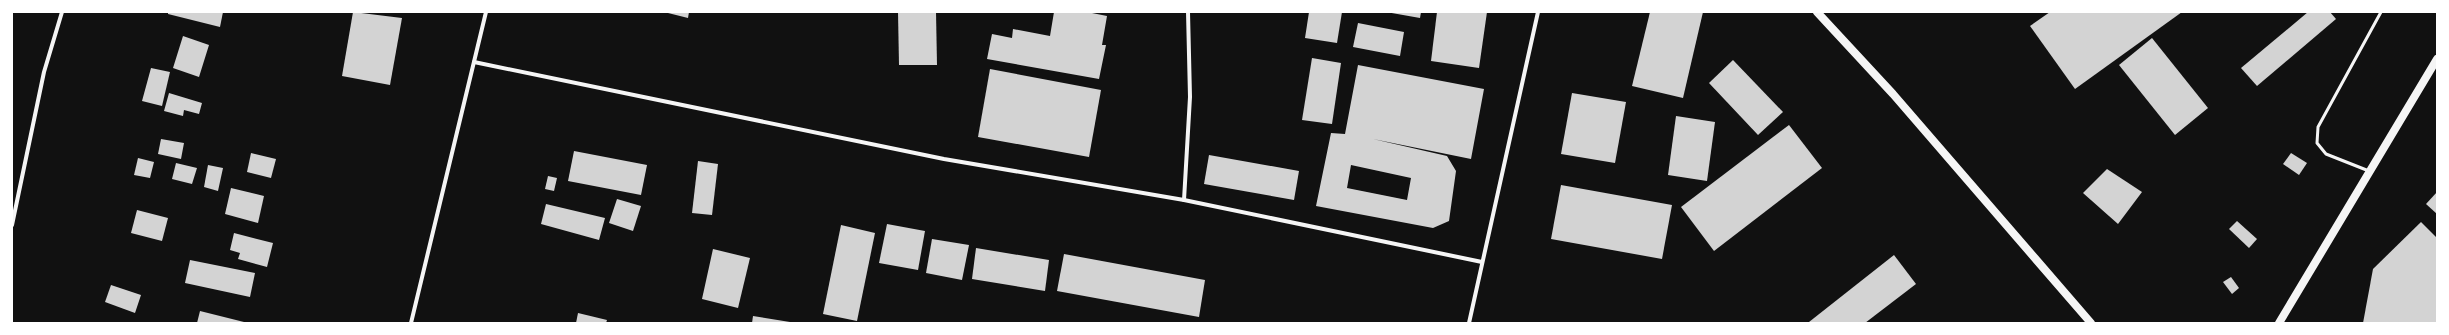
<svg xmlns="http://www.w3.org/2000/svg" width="2449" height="335" font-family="Ubuntu,sans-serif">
<rect width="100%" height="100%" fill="#111"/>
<g fill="#d3d3d3" fill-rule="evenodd">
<path d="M168 12H223L220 27 168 14Z"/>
<path d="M353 12 402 18 390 85 342 76Z"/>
<path d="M664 12H689L688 18Z"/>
<path d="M898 12H936L937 65H899Z"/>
<path d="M1054 12H1087L1107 16 1102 45H1106L1099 79 987 59 992 34 1012 38 1013 29 1050 36Z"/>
<path d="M1309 12H1342L1337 43 1305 38Z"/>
<path d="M1386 12H1421L1420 18Z"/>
<path d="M1437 12H1487L1479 68 1431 61Z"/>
<path d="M1650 12H1703L1683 98 1632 86Z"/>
<path d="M2050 12H2182L2075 89 2030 26Z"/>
<path d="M2308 12H2330L2336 19 2257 86 2241 68Z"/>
<path d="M1358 23 1404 32 1400 56 1353 47Z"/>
<path d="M183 36 209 45 199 77 173 68Z"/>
<path d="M2152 38 2208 108 2175 135 2119 65Z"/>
<path d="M1312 58 1341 63 1332 124 1302 120Z"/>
<path d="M1733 60 1783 112 1758 135 1709 83Z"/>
<path d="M1358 65 1484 89 1471 159 1373 139 1447 156 1456 171 1449 221 1433 228 1316 206 1331 133 1345 134ZM1351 165 1411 178 1407 200 1347 188Z"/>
<path d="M151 68 170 72 162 106 142 101Z"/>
<path d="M990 69 1101 90 1089 157 978 137Z"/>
<path d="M169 93 202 103 199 114 184 110 183 116 164 111Z"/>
<path d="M1572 93 1626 102 1615 163 1561 154Z"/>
<path d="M1676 116 1715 122 1707 181 1668 175Z"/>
<path d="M1789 125 1822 168 1714 251 1681 207Z"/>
<path d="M161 139 184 143 181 159 158 154Z"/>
<path d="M574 151 647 165 641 195 568 181Z"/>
<path d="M251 153 276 159 271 178 247 172Z"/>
<path d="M2291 153 2307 163 2299 175 2283 164Z"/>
<path d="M1209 155 1299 171 1294 200 1204 184Z"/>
<path d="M138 158 154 162 150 178 134 175Z"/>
<path d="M698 161 718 164 712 215 692 213Z"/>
<path d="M176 163 197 168 192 184 172 179Z"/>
<path d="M208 165 223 168 218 191 204 187Z"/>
<path d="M2107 169 2142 192 2118 224 2083 193Z"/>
<path d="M548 176 557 178 554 191 545 189Z"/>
<path d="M1561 185 1672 205 1662 259 1551 239Z"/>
<path d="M231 188 264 196 258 223 225 214Z"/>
<path d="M2437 192V214L2426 204Z"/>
<path d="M617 199 641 206 633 231 609 223Z"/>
<path d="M546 204 605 218 599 240 541 224Z"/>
<path d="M137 210 168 218 162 241 131 233Z"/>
<path d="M2237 221 2257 239 2249 248 2229 229Z"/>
<path d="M2421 222 2437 238V323H2363L2373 269Z"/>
<path d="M887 224 925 231 918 270 879 263Z"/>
<path d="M841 225 875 233 857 321 823 314Z"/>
<path d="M234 233 273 243 267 267 238 259 240 253 230 250Z"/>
<path d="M932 239 969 245 962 280 926 273Z"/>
<path d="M976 248 1049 260 1045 291 972 279Z"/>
<path d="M713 249 750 258 738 308 702 299Z"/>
<path d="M1064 254 1205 280 1199 317 1057 291Z"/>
<path d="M1894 255 1916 284 1865 323H1811L1809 322Z"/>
<path d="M190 260 255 273 250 297 185 283Z"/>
<path d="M2231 277 2239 288 2232 294 2223 282Z"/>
<path d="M111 285 141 295 135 313 105 302Z"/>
<path d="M200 311 244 322V323H197Z"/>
<path d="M578 313 607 320 606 323H576Z"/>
<path d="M753 316 790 322V323H752Z"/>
</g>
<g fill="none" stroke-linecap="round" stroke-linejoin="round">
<path stroke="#f5f5f5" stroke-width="3" d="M2369 171 2326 154 2317 143 2318 127 2381 12"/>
<g stroke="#f5f5f5" stroke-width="4">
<path d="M474 62 944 159 1184 200 1482 262"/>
<path d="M1184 200 1190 97 1188 12"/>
<path d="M12 225 44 72 62 12"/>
<path d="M411 323 486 12"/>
<path d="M1469 323 1538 12"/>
</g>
<g stroke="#f5f5f5" stroke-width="8">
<path d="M1817 12 1893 94 2091 323"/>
<path d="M2279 323 2437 59"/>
</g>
</g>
<rect width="2449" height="335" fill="none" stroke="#ffffff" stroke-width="26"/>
</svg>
